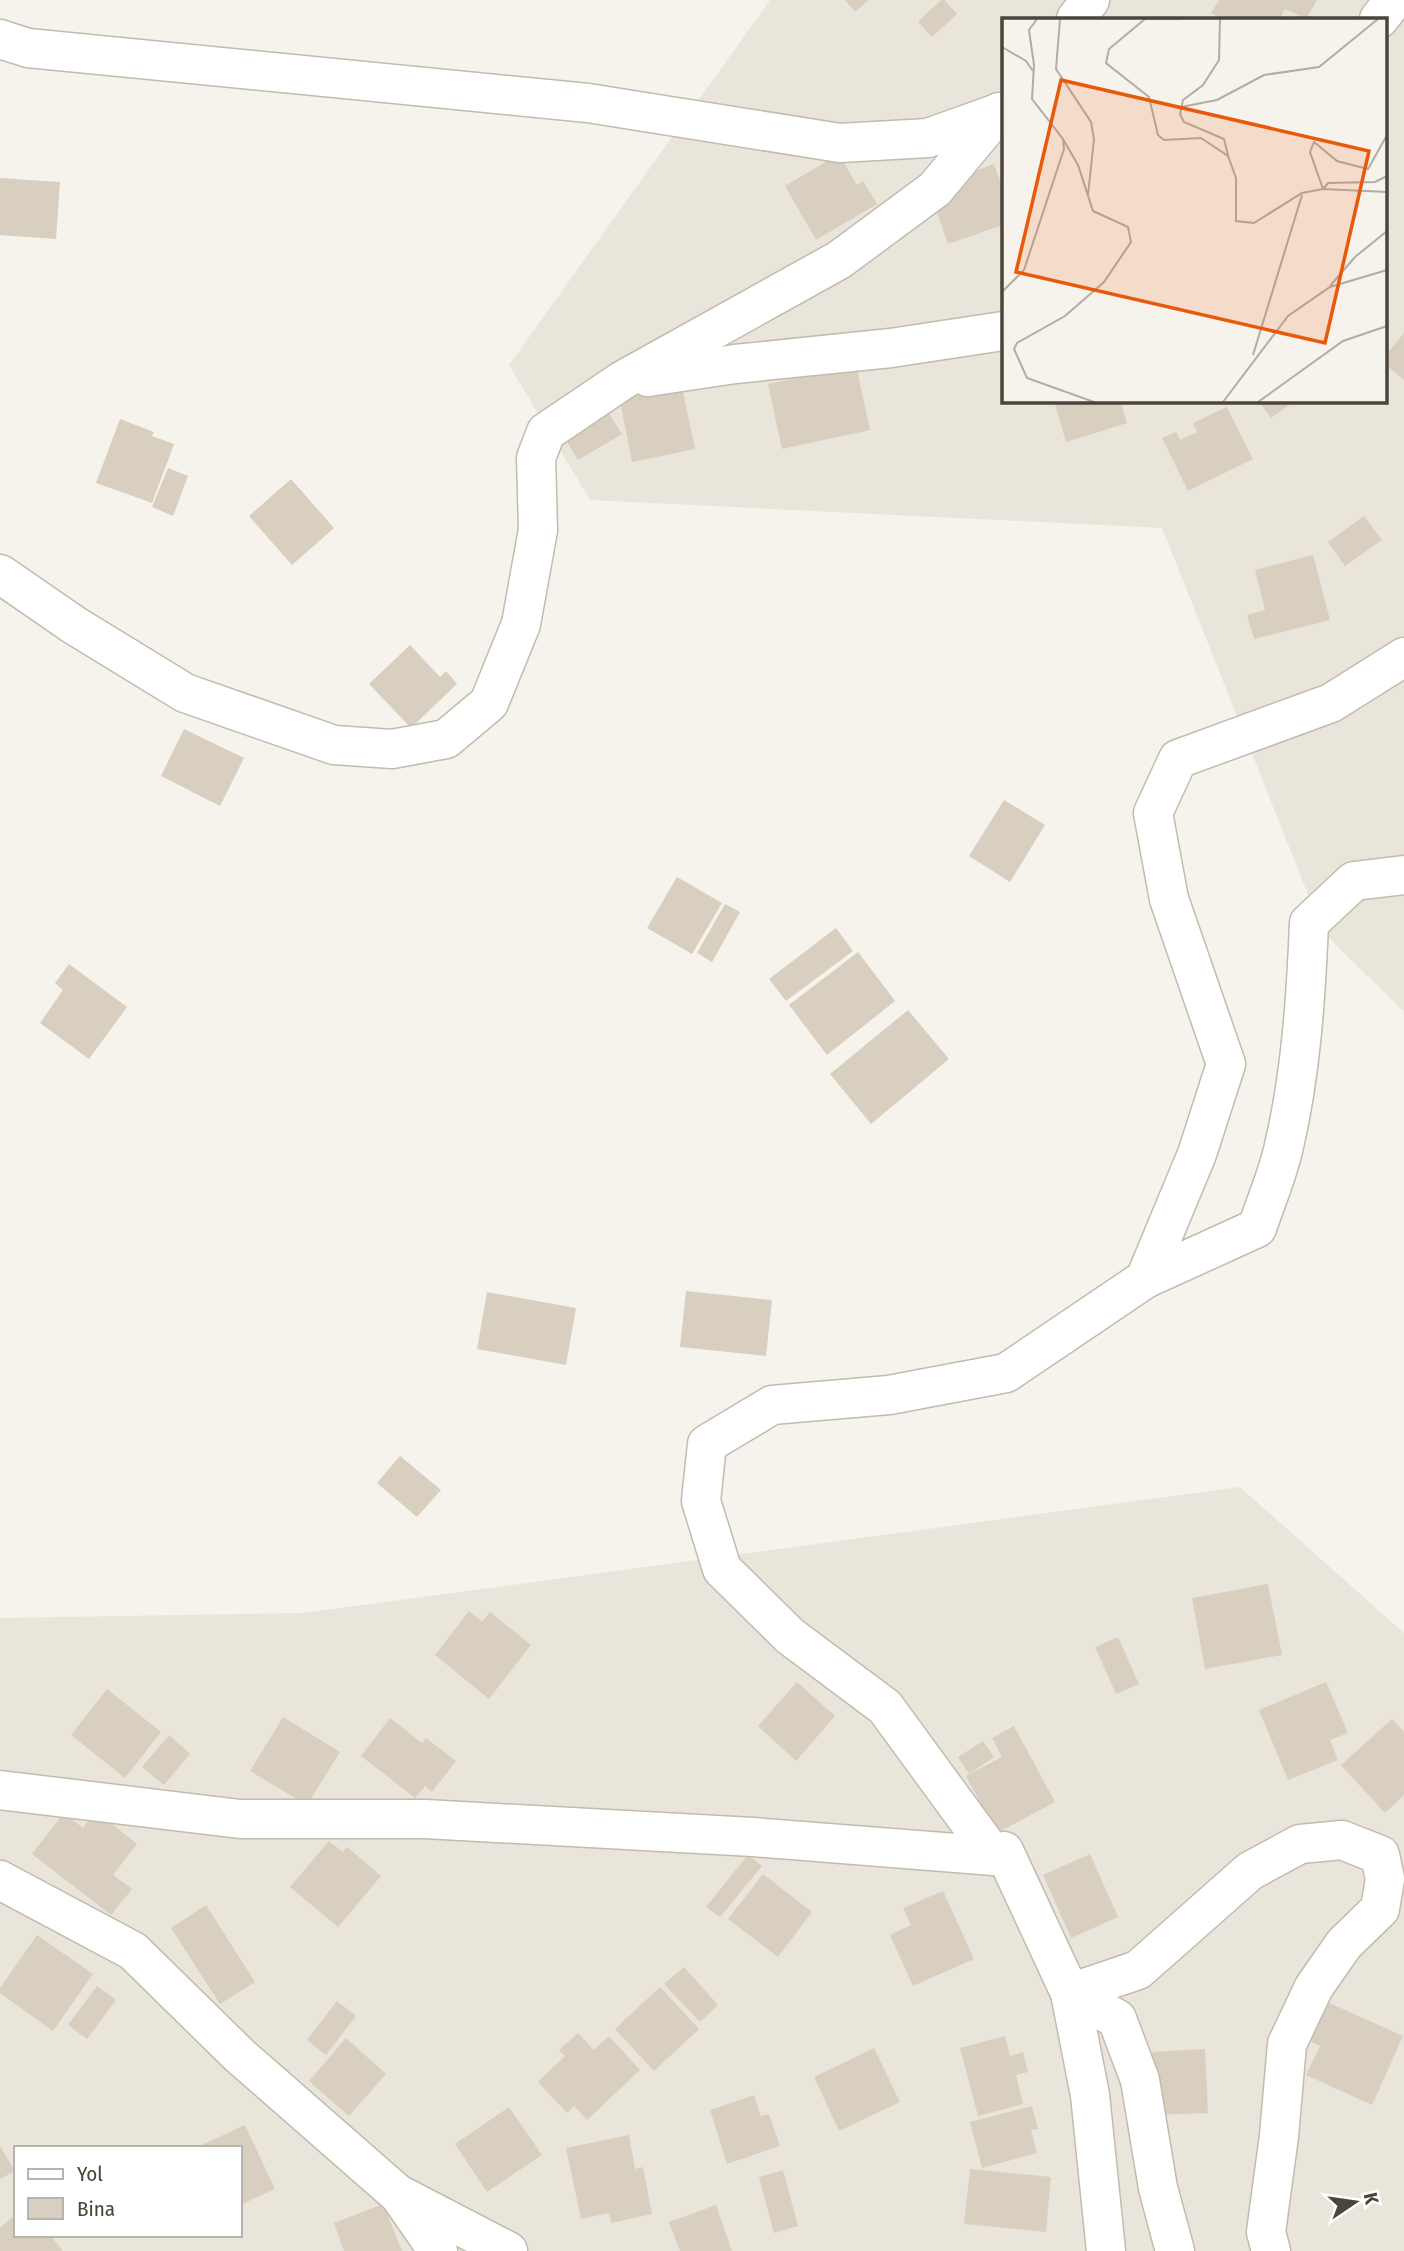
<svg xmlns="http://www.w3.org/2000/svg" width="1404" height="2251" font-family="'Fira Sans Condensed',sans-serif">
<rect width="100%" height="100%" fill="#f6f3ec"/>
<g fill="#eae5da" fill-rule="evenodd">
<path d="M770 0H1404V1012L1323 932 1162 528 590 500 509 365ZM1003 19H1385V401H1003Z"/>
<path d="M1240 1487 1404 1633V2251H0V1618L303 1613ZM16 2148H240V2235H16Z"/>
</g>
<g fill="#d8cfc1">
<path d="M845 0H869L855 12Z"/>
<path d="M941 0H944L957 14 932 37 918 22Z"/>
<path d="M1219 0H1317L1306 19 1285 9 1280 19H1221L1211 13Z"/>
<path d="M839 154 857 185 863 181 877 204 816 240 785 186Z"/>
<path d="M994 164 1003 190V225L948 244 932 198 956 178Z"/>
<path d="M0 178 60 182 56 239 0 235Z"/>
<path d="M1404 333V380L1385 364V356Z"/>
<path d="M856 365 870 430 782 449 768 384Z"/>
<path d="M681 383 695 449 632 462 619 396Z"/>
<path d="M1054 401H1120L1127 423 1066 442Z"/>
<path d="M1259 401H1295L1271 418Z"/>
<path d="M1227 407 1253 459 1188 491 1162 438 1176 432 1180 440 1197 432 1193 423Z"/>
<path d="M606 409 622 434 578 460 563 435Z"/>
<path d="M120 419 154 432 152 436 174 444 152 503 96 483Z"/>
<path d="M168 468 188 476 173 516 152 507Z"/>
<path d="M291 479 334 528 292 565 249 516Z"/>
<path d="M1364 516 1382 540 1345 566 1328 542Z"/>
<path d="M1313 555 1330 620 1254 639 1247 615 1265 610 1255 570Z"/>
<path d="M410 645 440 677 446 671 457 684 411 728 369 684Z"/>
<path d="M184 729 244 758 220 806 161 776Z"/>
<path d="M1004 800 1045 825 1010 882 969 856Z"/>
<path d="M677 877 722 903 692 954 647 928Z"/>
<path d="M725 904 740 912 712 962 697 953Z"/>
<path d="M836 928 853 951 786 1001 769 979Z"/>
<path d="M858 952 895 1001 827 1055 789 1005Z"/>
<path d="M69 964 127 1007 89 1059 40 1023 63 990 55 983Z"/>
<path d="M908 1010 949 1059 871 1124 830 1074Z"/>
<path d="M686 1291 772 1300 766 1356 680 1347Z"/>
<path d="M487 1292 576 1308 566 1365 477 1349Z"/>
<path d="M400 1456 441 1490 417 1517 377 1483Z"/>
<path d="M1268 1584 1282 1655 1205 1669 1192 1598Z"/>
<path d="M469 1611 482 1622 490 1612 531 1645 489 1699 435 1655Z"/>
<path d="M1118 1637 1139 1684 1116 1694 1095 1647Z"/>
<path d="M797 1682 835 1716 796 1761 758 1726Z"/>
<path d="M1326 1682 1348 1733 1330 1740 1338 1760 1288 1780 1259 1710Z"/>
<path d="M107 1689 161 1732 125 1778 71 1735Z"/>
<path d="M283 1717 340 1752 307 1805 250 1771Z"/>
<path d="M390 1718 422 1743 426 1738 456 1761 432 1792 425 1786 415 1798 361 1756Z"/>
<path d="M1392 1719 1404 1732V1795L1385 1813 1341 1765Z"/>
<path d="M1014 1726 1055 1802 997 1833 966 1776 1002 1757 992 1738Z"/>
<path d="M169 1735 190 1754 164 1785 142 1767Z"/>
<path d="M983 1741 994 1757 969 1774 958 1757Z"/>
<path d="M96 1811 137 1844 113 1875 132 1889 111 1915 32 1854 64 1813 83 1828Z"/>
<path d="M329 1841 343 1852 347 1847 381 1876 338 1927 290 1887Z"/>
<path d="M1090 1854 1118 1917 1071 1938 1043 1875Z"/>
<path d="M748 1855 762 1866 720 1917 706 1907Z"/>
<path d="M763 1874 812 1912 778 1957 728 1919Z"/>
<path d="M943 1891 974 1959 913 1986 890 1935 911 1925 903 1908Z"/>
<path d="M206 1905 255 1982 220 2004 171 1928Z"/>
<path d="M37 1935 93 1974 53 2031 0 1993V1988Z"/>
<path d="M684 1967 718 2005 700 2022 664 1984Z"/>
<path d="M97 1986 116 2000 87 2039 68 2025Z"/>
<path d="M660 1987 699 2029 654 2071 615 2029Z"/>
<path d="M337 2001 356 2016 326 2055 307 2040Z"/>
<path d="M1325 2001 1403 2036 1372 2105 1306 2075 1320 2046 1308 2040Z"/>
<path d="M578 2033 594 2050 609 2036 640 2070 587 2120 574 2106 567 2113 538 2082 565 2056 559 2050Z"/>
<path d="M1005 2036 1010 2056 1023 2052 1028 2072 1016 2075 1023 2104 978 2116 960 2048Z"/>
<path d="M346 2038 386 2074 349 2116 309 2081Z"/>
<path d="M874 2048 900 2102 839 2131 814 2077Z"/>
<path d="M1205 2049 1208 2113 1153 2115 1150 2052Z"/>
<path d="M754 2095 761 2116 769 2114 780 2146 727 2164 710 2110Z"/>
<path d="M1032 2106 1038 2129 1031 2130 1037 2153 982 2168 970 2122Z"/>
<path d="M509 2107 542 2155 487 2192 455 2144Z"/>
<path d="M245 2125 275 2189 240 2205V2148H195Z"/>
<path d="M629 2135 635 2169 643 2167 652 2214 611 2223 609 2213 581 2219 566 2148Z"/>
<path d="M0 2146 15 2171 0 2179Z"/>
<path d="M970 2169 1051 2177 1046 2232 964 2224Z"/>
<path d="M783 2170 798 2226 774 2233 759 2177Z"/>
<path d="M383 2204 402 2251H344L334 2223Z"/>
<path d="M716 2205 732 2251H680L669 2222Z"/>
<path d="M16 2214V2235H50L63 2251H0V2228Z"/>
</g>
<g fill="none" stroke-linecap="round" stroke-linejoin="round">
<defs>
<g id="minor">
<path d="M1076 19 1090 0"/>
<path d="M1379 19 1394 0"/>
<path d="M0 39 28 48 588 103 840 143 928 138 998 113"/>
<path d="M648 377 735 364 891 348 1003 331"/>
<path d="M0 574 74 625 185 693 334 745 392 749 446 739 489 703 521 624 538 530 536 458 546 432 623 380 839 260 935 189 999 112"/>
<path d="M1145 1279 1257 1228C1266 1201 1278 1174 1284 1146 1301 1073 1306 997 1309 923L1354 881 1404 875"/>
<path d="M0 1790 240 1819H425L753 1837 994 1856"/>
<path d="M0 1880 133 1951 239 2055 399 2195 438 2251"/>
<path d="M1070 1993 1138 1970 1250 1871 1300 1844 1342 1840 1380 1855 1385 1879 1380 1909 1344 1944 1314 1987 1287 2044 1279 2136 1266 2232 1271 2251"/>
<path d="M1070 1993 1117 2019 1140 2080 1158 2188 1175 2251"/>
<path d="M404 2197 508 2251"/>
<path d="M1106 2251 1090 2095 1070 1993 1004 1851 994 1856 885 1707 790 1636 722 1569 701 1501 707 1444 772 1405 889 1395 1006 1373 1145 1279 1197 1154 1226 1064 1169 899 1153 813 1178 759 1331 703 1404 657"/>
</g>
</defs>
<use href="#minor" stroke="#c2bbae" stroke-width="41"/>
<use href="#minor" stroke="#fff" stroke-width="38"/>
</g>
<g transform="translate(1002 18)">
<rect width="385" height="385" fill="#f6f3ec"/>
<path fill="none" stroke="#b2ada4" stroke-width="2" d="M58 1 54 51 89 104 92 121 86 177M143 1 107 31 104 45 147 79 156 117 162 122 199 120 226 138 234 160V203L252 205 300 175 321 171 385 174M143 1H180M218 1 217 42 201 67 181 82 178 96 182 104 222 121 226 137M0 29 24 43 31 53M179 89 215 82 262 57 317 49 376 1M61 121 76 147 91 193 126 209 129 224 102 264 63 298 15 325 12 331 25 360 92 384M321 171 308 134 312 124 335 143 366 151 385 117M321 171 326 165 373 164 385 158M328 268 353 239 385 213M0 274 22 252 62 131 61 121 30 81 32 47 27 12 35 1M251 337 300 177M221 384 286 298 328 269 385 252M256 384 341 323 385 308"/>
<path fill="#e8590c" fill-opacity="0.15" stroke="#e8590c" stroke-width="3.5" d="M59 62 367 133 323 325 14 254Z"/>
<rect width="385" height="385" fill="none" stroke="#4b4439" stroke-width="3.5"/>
</g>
<rect x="14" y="2146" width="228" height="91" fill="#ffffff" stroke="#b7b4b0" stroke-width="2"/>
<rect x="28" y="2169" width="35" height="10" fill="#ffffff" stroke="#b7b4b0" stroke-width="2"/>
<text x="77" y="2181" font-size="21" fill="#4b4439">Yol</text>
<rect x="28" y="2198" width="35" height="21" fill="#d8cfc1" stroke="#b7b4b0" stroke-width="2"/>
<text x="77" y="2216" font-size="21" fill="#4b4439">Bina</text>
<g transform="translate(1355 2202) rotate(77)" stroke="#ffffff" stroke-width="5" paint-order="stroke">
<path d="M0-5L12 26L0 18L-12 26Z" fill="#4b4439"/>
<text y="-10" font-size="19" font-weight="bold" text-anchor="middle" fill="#4b4439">K</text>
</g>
</svg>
